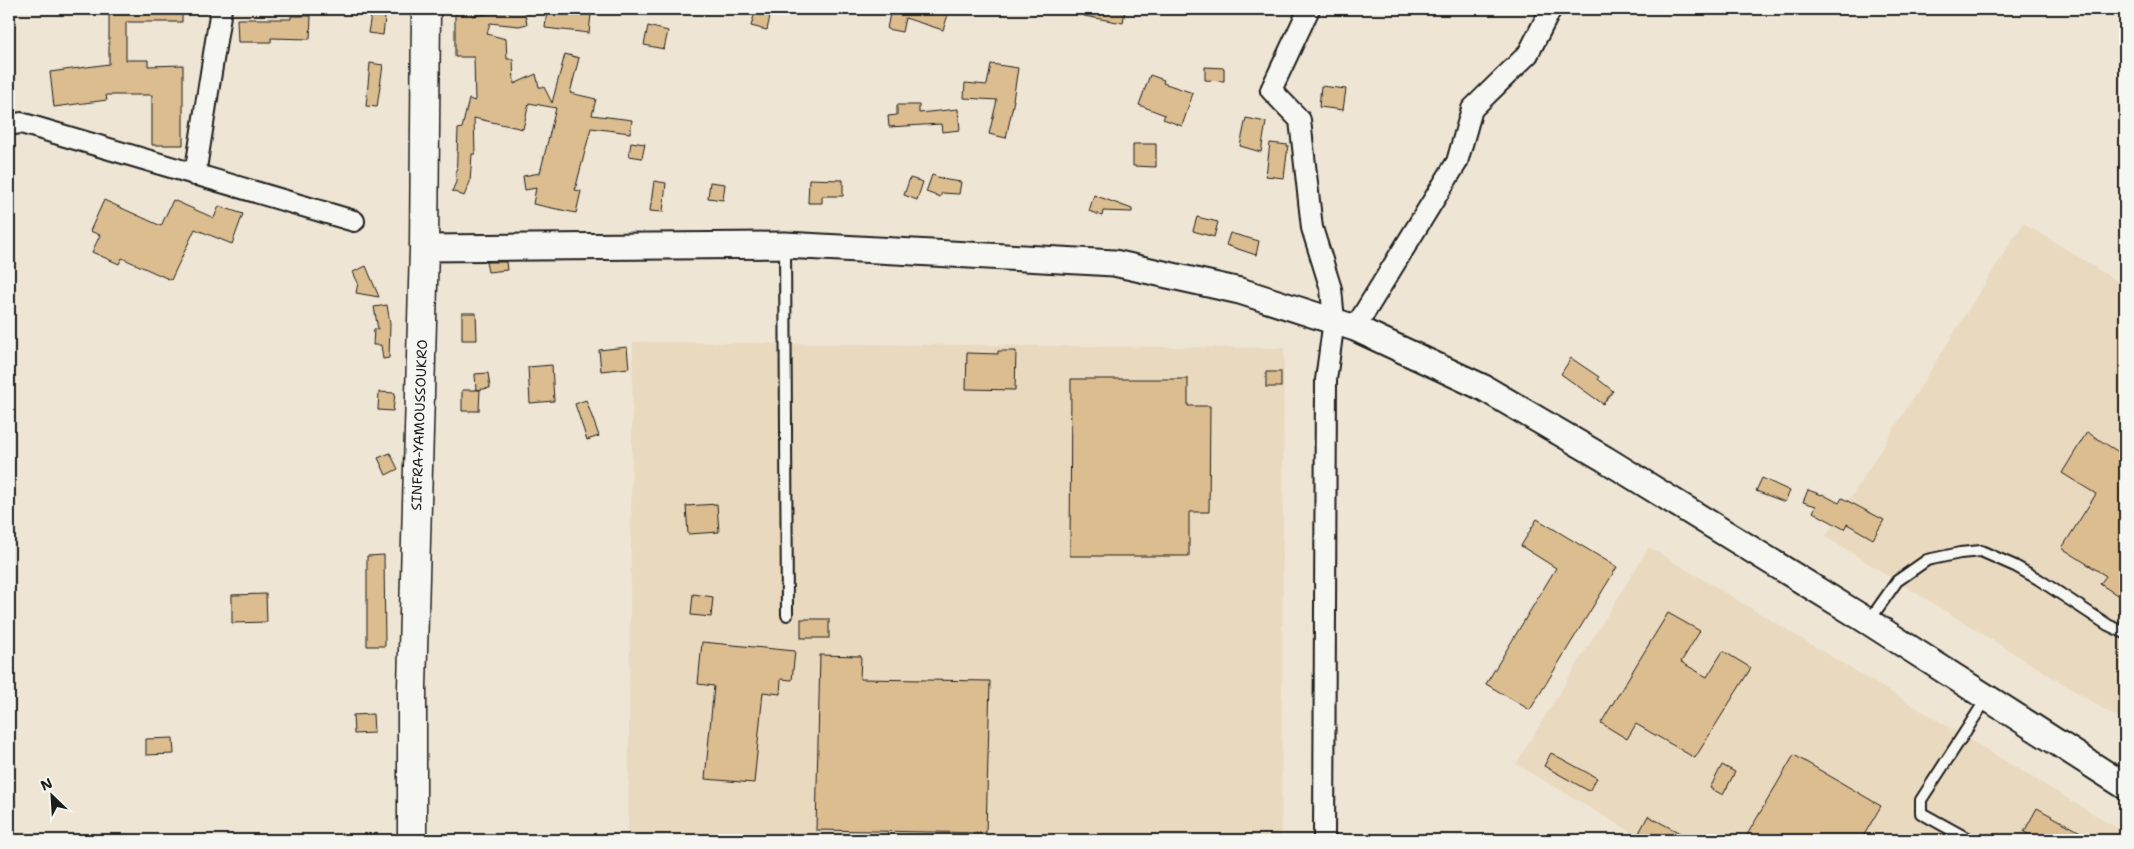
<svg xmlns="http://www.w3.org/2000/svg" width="2134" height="849" font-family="'Shantell Sans',sans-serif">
<rect width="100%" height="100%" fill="#eee5d4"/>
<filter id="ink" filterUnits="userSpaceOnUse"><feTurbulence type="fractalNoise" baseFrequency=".02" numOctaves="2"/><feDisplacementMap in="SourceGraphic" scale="10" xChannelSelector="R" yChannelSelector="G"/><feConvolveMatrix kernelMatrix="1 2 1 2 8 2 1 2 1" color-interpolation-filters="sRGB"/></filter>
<g filter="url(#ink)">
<g fill="#e9d9bf">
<path d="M2023 223 2125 286V711L2120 719 1826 537Z"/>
<path d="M633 342 1284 348 1281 840H628Z"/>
<path d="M1649 547 2125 833V840H1645L1516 764Z"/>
</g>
<g fill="#dcbd8f" stroke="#1c1c1c">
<path d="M109 9H182V22H126V60H148V66L183 65V145H152V95H106L107 100 54 107 50 72 109 64Z"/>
<path d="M372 9H386L383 35 368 33Z"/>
<path d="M455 9H472V16L524 9 527 24 519 26 490 23 487 34 506 39 507 59H513L514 84 536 74 539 87H544L552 103 565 54 579 58 570 93 596 99 592 115 632 120 630 133 591 128 575 190 581 191 576 213 533 204 536 188 525 190 523 176 540 173 556 108 529 103 523 129 474 118 475 154H472L470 182 464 196 452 191 456 182 458 129 462 128 469 99 475 101 474 57H455Z"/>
<path d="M886 9H950L943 30 905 18 902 32 887 29 890 13 886 11Z"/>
<path d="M1084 9H1125L1123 23 1084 16Z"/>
<path d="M547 10 591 14 589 33 545 28Z"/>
<path d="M755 12 770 16 767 30 751 26Z"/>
<path d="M291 16H311L310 39 271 38V42H238L237 19H291Z"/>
<path d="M648 26 668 31 664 49 644 45Z"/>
<path d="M370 63 383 65 377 107 366 106Z"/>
<path d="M991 64 1018 68 1013 100H1014L1006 138 989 134 997 100 964 98 965 83 987 85Z"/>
<path d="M1205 67 1224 68V81L1205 80Z"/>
<path d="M1150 75 1164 80 1163 83 1193 93 1182 126 1163 119 1165 115 1139 105Z"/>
<path d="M1321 86 1346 89 1343 110 1319 107Z"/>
<path d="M897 105H919V113L958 109 960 130 942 132 941 124 889 127 888 116 897 115Z"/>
<path d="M1246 118 1266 122 1261 152 1240 146Z"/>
<path d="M631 142 645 144 642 158 629 156Z"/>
<path d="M1270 143 1288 145 1284 178 1266 176Z"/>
<path d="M1133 144H1156V167L1133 166Z"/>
<path d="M932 175 947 180 961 182 959 194 942 193 940 197 926 192Z"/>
<path d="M910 178 923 182 917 200 904 195Z"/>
<path d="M809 179 843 180V196H822V203H808Z"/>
<path d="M654 181 666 183 663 212 650 211Z"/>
<path d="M710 182 725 184 723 200 708 198Z"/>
<path d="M1094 195 1132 209V212L1103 211 1102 216 1089 211Z"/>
<path d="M104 200 161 226 173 200 214 218 219 206 243 214 232 244 195 229 171 280 122 258 119 264 92 252 100 235 90 231Z"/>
<path d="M1197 217 1218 222 1214 237 1193 231Z"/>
<path d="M1230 233 1259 241 1256 255 1226 245Z"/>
<path d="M486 262H506L507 270 488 272Z"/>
<path d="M366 266 379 297 356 293 358 283 353 272Z"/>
<path d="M387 305 390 323 389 358 383 359 381 345H373L374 329H378L374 307Z"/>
<path d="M462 313H476L477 340H462Z"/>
<path d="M627 347 629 368 601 371 599 350Z"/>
<path d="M998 351H1016L1015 390 966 389 967 353 998 354Z"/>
<path d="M1571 358 1599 377 1598 379 1613 391 1603 404 1561 374Z"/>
<path d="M552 365 554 401 530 403 528 367Z"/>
<rect x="1266" y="372" width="15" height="15"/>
<path d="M488 373 490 388 476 390 475 374Z"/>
<path d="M1071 379H1188V406H1210L1209 512H1189V556H1070Z"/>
<path d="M462 390H480L479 411H462Z"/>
<path d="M379 392 395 393 393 411 378 410Z"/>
<path d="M586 400 599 436 587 440 575 404Z"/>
<path d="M2087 432 2125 456V600L2100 584 2106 576 2062 548 2096 494 2062 473Z"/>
<path d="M390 453 398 469 386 475 378 458Z"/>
<path d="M1762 478 1790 491 1785 502 1756 491Z"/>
<path d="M1808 490 1822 495V494L1839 503 1842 498 1884 520 1873 539 1847 524 1844 529 1813 512 1816 506 1803 502Z"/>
<path d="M717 504 719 532 688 534 686 506Z"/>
<path d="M1537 519 1617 567 1530 710 1486 684 1556 568 1521 546Z"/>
<path d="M384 555 385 646H367V556Z"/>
<path d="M266 594 267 622 232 623V595Z"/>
<path d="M693 594 713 597 711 617 691 615Z"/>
<path d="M1668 613 1700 631 1681 662 1707 677 1723 651 1751 668 1695 758 1636 724 1627 739 1601 723Z"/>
<rect x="801" y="619" width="28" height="19"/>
<path d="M702 642 795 651 792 680 781 679 780 694 763 692 754 783 705 779 714 686 698 684Z"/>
<path d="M820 655 861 656 860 679 990 681 986 833 816 830Z"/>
<path d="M373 714 374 733 354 734 353 715Z"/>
<path d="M173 738 174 754 146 755V739Z"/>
<path d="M1551 753 1597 778 1589 791 1544 766Z"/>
<path d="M1794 755 1881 806 1861 840H1744Z"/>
<path d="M1722 765 1735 772 1723 795 1710 788Z"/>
<path d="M2037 808 2095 840H2039L2024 832Z"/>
<path d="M1648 816 1693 840H1652L1639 833Z"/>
</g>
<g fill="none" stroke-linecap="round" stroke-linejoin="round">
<defs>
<g id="service">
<path d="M785 245 787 615"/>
<path d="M1869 621 1897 581 1927 560 1960 553 1981 551 2015 566 2038 579 2108 625 2125 633"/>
<path d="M1970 840 1921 813V800L1987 698"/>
</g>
<g id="minor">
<path d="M1309 9 1271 90 1300 120 1312 228 1331 289 1334 320 1326 380 1324 840"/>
<path d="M9 125 21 123 354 221"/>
<path d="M195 175 221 9"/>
<path d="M1355 328 1457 162 1472 109 1528 54 1551 9"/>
</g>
<path id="tertiary" d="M424 248 785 245 1114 263 1240 291 1355 328 1484 388 1605 459 1869 622 2125 786"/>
<path id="secondary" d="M412 840V687L424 248 426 9"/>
</defs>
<use href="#service" stroke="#1c1c1c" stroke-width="14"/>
<use href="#minor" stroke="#1c1c1c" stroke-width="24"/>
<use href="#tertiary" stroke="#1c1c1c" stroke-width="29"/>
<use href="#secondary" stroke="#1c1c1c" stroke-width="31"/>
<use href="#service" stroke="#f6f6f2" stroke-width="10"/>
<use href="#minor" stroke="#f6f6f2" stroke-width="20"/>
<use href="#tertiary" stroke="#f6f6f2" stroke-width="25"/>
<use href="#secondary" stroke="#f6f6f2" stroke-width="28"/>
</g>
</g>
<g text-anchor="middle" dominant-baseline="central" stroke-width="5" stroke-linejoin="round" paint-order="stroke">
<g font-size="14" fill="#1c1c1c" stroke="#f6f6f2">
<text transform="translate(419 425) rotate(-88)">SINFRA-YAMOUSSOUKRO</text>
</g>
</g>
<rect width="2134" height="849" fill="none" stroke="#f6f6f2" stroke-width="30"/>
<rect x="15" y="15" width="2104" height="819" fill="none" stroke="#1c1c1c" stroke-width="2" filter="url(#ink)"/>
<g transform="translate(52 796) rotate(335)" stroke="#f6f6f2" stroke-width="4" paint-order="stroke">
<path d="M0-4L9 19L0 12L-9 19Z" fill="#1c1c1c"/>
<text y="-8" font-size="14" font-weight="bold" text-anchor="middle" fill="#1c1c1c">N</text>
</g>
</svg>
